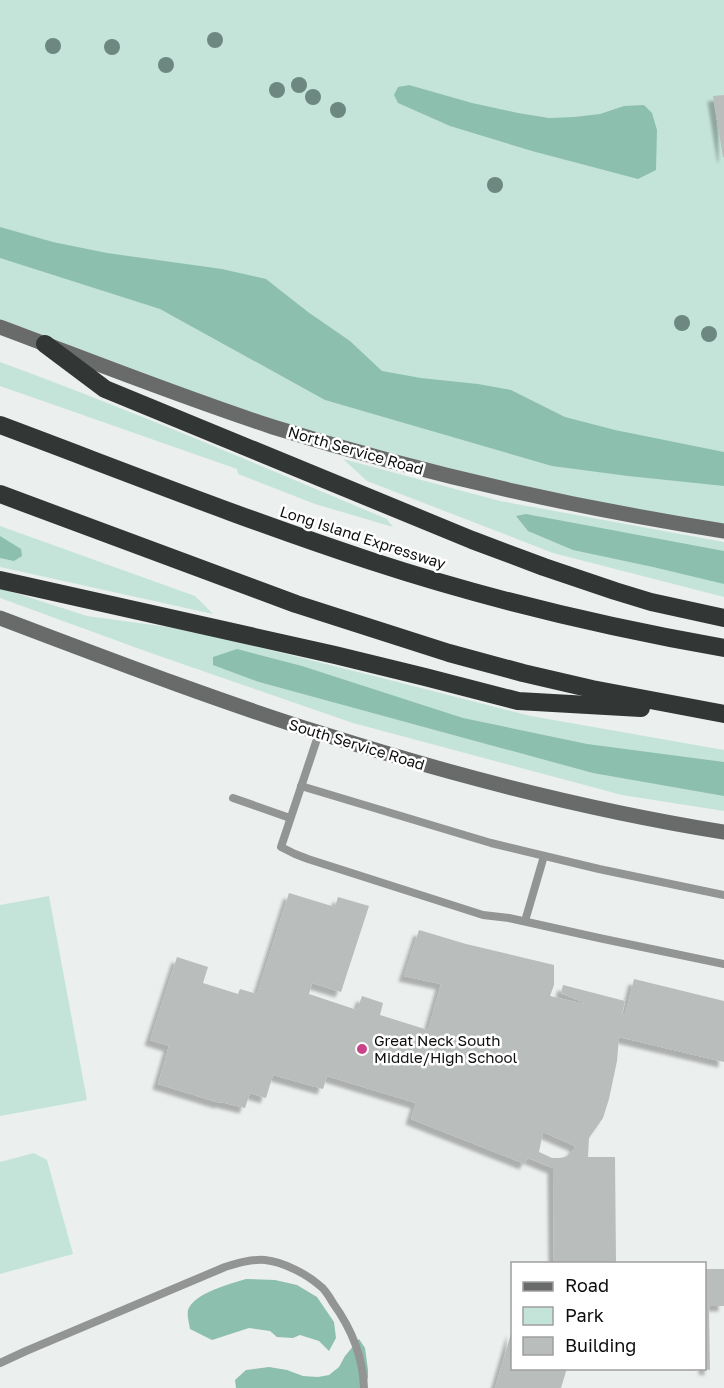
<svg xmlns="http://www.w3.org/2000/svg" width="724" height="1388" font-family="'Golos Text',sans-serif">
<defs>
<filter id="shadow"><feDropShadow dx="-5.5" dy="5.5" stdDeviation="1.5" flood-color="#0004"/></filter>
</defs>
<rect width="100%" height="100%" fill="#ebefed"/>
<g fill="#c5e4d9">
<path d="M0 0H724V531L350 450 0 327Z"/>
<path d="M0 362C131 410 259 465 387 519L393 527 315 504 238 474 237 469 0 386Z"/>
<path d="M343 459 500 501 724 542V597L553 553 367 481Z"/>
<path d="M0 526 195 596 213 614 0 567Z"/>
<path d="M0 588 87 616 190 630 374 676 531 716 724 750V811L622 795 353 723 148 652 0 598Z"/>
<path d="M49 896 87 1100 0 1116V905Z"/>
<path d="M34 1153 47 1160 73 1254 0 1274V1162Z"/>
</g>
<g fill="#8dbfae">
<path d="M409 85 472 103 518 113 549 118 574 117 600 114 624 106 644 105 652 113 657 130 656 170 638 179 532 151 450 126 398 103 394 95 398 87Z"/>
<path d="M0 227 53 242 107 253 222 269 266 279 308 312 350 341 382 371 421 378 478 384 511 390 565 417 615 430 724 452V486L628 476 552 466 325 400 160 309 0 258Z"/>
<path d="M526 514 724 551V584L653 567 573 550 528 531 516 516Z"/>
<path d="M0 536 21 549 22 556 14 561 0 558Z"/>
<path d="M237 649 302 666 463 718 587 744 724 762V796L593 773 259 682 213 665V657Z"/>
<path d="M246 1279 275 1280 297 1285 317 1297 334 1322 336 1338 329 1351 319 1341 300 1335 293 1338 277 1337 270 1331 249 1328 212 1340 190 1329C189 1323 187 1316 188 1310 194 1293 230 1284 246 1279Z"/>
<path d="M359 1339 365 1348 368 1370V1378L362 1388H236L235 1380 246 1370 269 1367 287 1370 303 1376 318 1377 329 1375 339 1367 345 1356Z"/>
</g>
<g fill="#b9bdbc" fill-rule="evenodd" filter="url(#shadow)">
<path d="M724 95V157H723L713 96Z"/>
<path d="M289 893 335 907 338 897 369 906 341 992 312 983 309 994 357 1010 362 996 383 1003 380 1015 428 1030 441 984 404 976 419 930 466 944 554 965V985L550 996 584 1004 585 1003 561 993 563 985 625 1001 622 1014 625 1015 634 979 724 1001V1062L619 1037 617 1061 609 1099 603 1118 589 1138 588 1157H615L616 1264H554L553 1168 528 1158 525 1164 411 1119 416 1103 327 1076 323 1089 273 1075 266 1098 250 1093 245 1108 221 1102 220 1103 158 1084 169 1046 150 1040 177 957 208 967 203 983 238 994 240 989 257 994ZM543 1132 575 1146 574 1149 566 1157 559 1158H552L539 1152Z"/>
<path d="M704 1269H724V1306H709L710 1370 704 1369Z"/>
<path d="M512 1330V1368H567L561 1388H495Z"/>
</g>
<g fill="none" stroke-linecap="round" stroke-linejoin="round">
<g stroke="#939595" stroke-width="8">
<path d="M319 733 281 847 295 854 308 859 483 915 509 918 599 938 724 964"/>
<path d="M301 786 491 843 599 869 724 895"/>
<path d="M233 798 290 818"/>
<path d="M525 921 544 856"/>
<path d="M0 1363 26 1351 225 1267C238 1263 251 1259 265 1260 276 1261 286 1265 296 1270 304 1274 312 1279 319 1285 325 1289 329 1296 333 1303 351 1328 363 1356 364 1388"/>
</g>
<g stroke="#696b6a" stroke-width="15">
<path d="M0 327C91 361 181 397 273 427 421 473 571 507 724 531"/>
<path d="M0 618C106 658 212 699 320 733 452 775 587 810 724 832"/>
</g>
<g stroke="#323634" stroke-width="18">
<path d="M45 344 105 389 472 540 544 567 615 591 651 602 724 618"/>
<path d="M0 425C123 471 246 520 371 561 487 599 605 627 724 648"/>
<path d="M0 494 296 604 449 653 523 673 592 689 724 714"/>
<path d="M0 580 335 655 425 677 518 701 641 708"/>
</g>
</g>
<g fill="#6c8881">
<circle cx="215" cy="40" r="8"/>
<circle cx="53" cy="46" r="8"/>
<circle cx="112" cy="47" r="8"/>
<circle cx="166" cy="65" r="8"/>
<circle cx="299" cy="85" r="8"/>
<circle cx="277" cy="90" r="8"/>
<circle cx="313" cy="97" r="8"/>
<circle cx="338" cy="110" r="8"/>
<circle cx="495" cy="185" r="8"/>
<circle cx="682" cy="323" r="8"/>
<circle cx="709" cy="334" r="8"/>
</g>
<circle fill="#c84487" stroke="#fff" stroke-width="2" cx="362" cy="1049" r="6"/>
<g text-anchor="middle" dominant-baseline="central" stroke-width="5" stroke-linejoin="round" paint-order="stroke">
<g font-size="15" fill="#0c0d0d" stroke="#fff">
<text transform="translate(356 450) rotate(16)">North Service Road</text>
<text transform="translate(363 537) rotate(18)">Long Island Expressway</text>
<text transform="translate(357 744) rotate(17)">South Service Road</text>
</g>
<g font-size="15" fill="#0c0d0d" stroke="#fff" text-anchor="start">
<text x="374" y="1040">Great Neck South<tspan x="374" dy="17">Middle/High School</tspan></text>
</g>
</g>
<rect x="511" y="1262" width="195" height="108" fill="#ffffff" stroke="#9e9e9e" stroke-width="1.5"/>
<rect x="523" y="1282" width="30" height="9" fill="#696b6a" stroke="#9e9e9e" stroke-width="1.5"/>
<text x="565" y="1292" font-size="18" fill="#0c0d0d">Road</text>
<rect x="523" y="1307" width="30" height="18" fill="#c5e4d9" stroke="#9e9e9e" stroke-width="1.5"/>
<text x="565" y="1322" font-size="18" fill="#0c0d0d">Park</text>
<rect x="523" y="1337" width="30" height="18" fill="#b9bdbc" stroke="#9e9e9e" stroke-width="1.5"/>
<text x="565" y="1352" font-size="18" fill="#0c0d0d">Building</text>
</svg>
